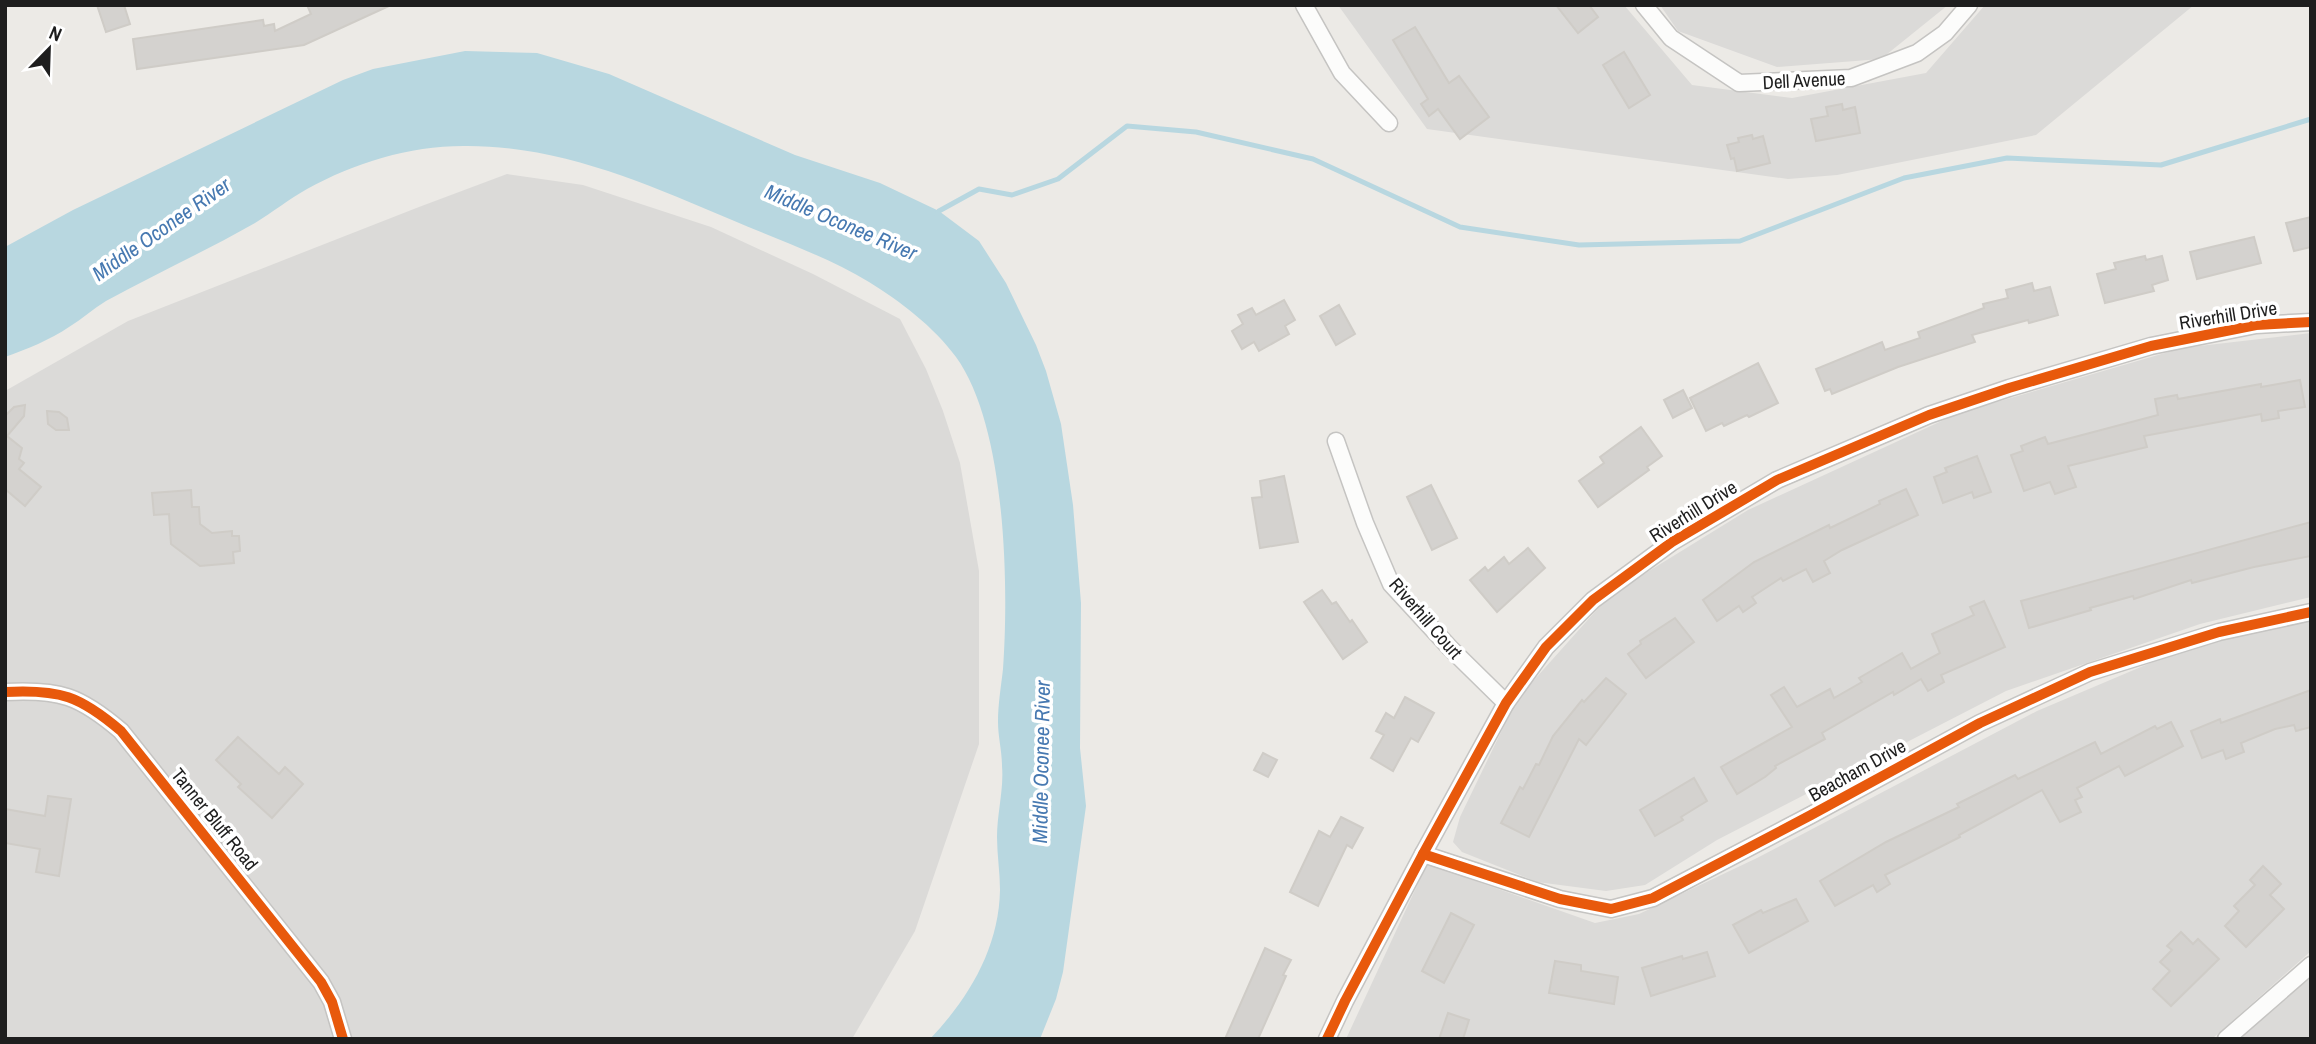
<svg xmlns="http://www.w3.org/2000/svg" width="2316" height="1044" font-family="'Archivo Narrow',sans-serif">
<rect width="100%" height="100%" fill="#eceae6"/>
<g fill="#dbdad8">
<path d="M1338 5H1624L1692 85 1792 98 1926 73 1985 5H2194L2036 135 1837 175 1788 179 1427 129Z"/>
<path d="M1660 5H1948L1881 59 1777 67 1678 31Z"/>
<path d="M507 174 583 185 711 227 813 274 900 319 926 369 943 411 960 463 979 571V744L915 931 852 1039H5V391L128 321 419 207Z"/>
<path d="M2311 333V597L2200 624 2006 691 1717 840 1645 885 1606 891 1537 882 1462 852 1453 842 1460 817 1517 699 1610 595 1748 510 1959 413 2182 348Z"/>
<path d="M2311 621V951L2212 1039H1346L1427 864 1595 923 1639 914 1757 858 2037 711 2188 647Z"/>
<path d="M2311 978V1039H2235L2243 1029Z"/>
</g>
<path fill="#b8d7e0" d="M465 51 537 53 609 74 795 155 880 183 939 211 979 241 1006 283 1036 345 1046 371 1061 424 1073 505 1081 603 1080 748 1086 806 1063 972 1056 999 1040 1039H930C969 998 999 948 1000 890 1000 872 997 855 997 837 997 813 1004 789 1002 766 1002 751 998 737 998 722 998 704 1001 687 1003 669 1009 585 1006 426 956 357 934 327 900 301 869 282 826 256 778 240 732 220 647 184 562 146 468 146 412 145 356 162 307 189 289 199 273 212 255 223 206 251 155 274 106 301 93 309 82 319 69 327 50 340 27 349 5 357V247L73 210 343 80 373 69Z"/>
<g fill="none" stroke-linecap="round" stroke-linejoin="round">
<path stroke="#b8d7e0" stroke-width="5" d="M937 214 939 211 979 189 1012 195 1058 179 1127 126 1196 132 1313 159 1460 227 1579 245 1740 241 1904 178 2007 158 2161 165 2311 119"/>
</g>
<g fill="#d4d2cf" stroke="#cfccc7" stroke-width="2">
<path d="M97 5H124L130 24 106 32Z"/>
<path d="M307 5H391L304 45 137 69 133 39 263 20 264 26 274 24 275 31 311 14Z"/>
<path d="M1556 5H1589L1598 17 1578 33Z"/>
<path d="M1415 27 1449 83 1459 76 1489 117 1460 139 1438 109 1429 116 1421 104 1428 99 1393 40Z"/>
<path d="M1624 52 1650 95 1629 108 1603 65Z"/>
<path d="M1842 104 1843 110 1855 107 1860 133 1816 141 1811 119 1828 116 1826 107Z"/>
<path d="M1752 135 1753 139 1763 136 1770 163 1737 171 1734 158 1731 159 1727 145 1739 142 1738 138Z"/>
<path d="M2311 217V247L2294 251 2286 223Z"/>
<path d="M2254 237 2261 263 2197 279 2190 252Z"/>
<path d="M2145 256 2146 260 2162 256 2168 280 2152 285 2154 291 2105 303 2097 274 2116 269 2114 263Z"/>
<path d="M2032 283 2034 291 2050 287 2058 315 2029 323 2028 320 1972 335 1975 342 1898 367 1832 394 1830 389 1825 391 1816 369 1882 342 1885 350 1920 338 1918 332 1984 308 1983 304 2008 298 2006 290Z"/>
<path d="M1284 300 1295 320 1285 326 1289 334 1259 351 1254 342 1242 349 1232 331 1243 324 1238 315 1252 308 1256 315Z"/>
<path d="M1339 305 1355 334 1336 345 1320 316Z"/>
<path d="M1758 363 1778 403 1749 417 1747 415 1724 426 1722 423 1706 431 1690 398Z"/>
<path d="M2300 380 2305 407 2278 411 2279 418 2262 421 2261 414 2144 436 2147 447 2068 466 2076 487 2055 494 2050 482 2024 491 2011 455 2023 451 2021 446 2045 437 2048 444 2158 415 2155 399 2177 395 2178 399 2261 384V387Z"/>
<path d="M1683 390 1692 408 1673 418 1664 400Z"/>
<path d="M25 405 24 416 7 436 22 448 19 459 24 463 19 469 41 487 25 506 5 489V416L14 407Z"/>
<path d="M47 411 59 412 67 418 69 430H56L48 424Z"/>
<path d="M1641 427 1662 456 1647 467 1649 470 1598 507 1579 481 1604 463 1600 457Z"/>
<path d="M1977 456 1991 492 1974 498 1972 492 1943 503 1934 477 1947 472 1945 468Z"/>
<path d="M1284 476 1298 542 1260 548 1252 498 1262 497 1260 481Z"/>
<path d="M1431 485 1457 538 1432 550 1407 497Z"/>
<path d="M1906 489 1918 515 1842 550 1824 561 1830 573 1813 582 1806 569 1783 581 1781 578 1752 597 1756 603 1743 612 1739 606 1717 621 1703 600 1754 562 1829 525 1830 528 1880 504 1879 501Z"/>
<path d="M191 490 192 507H199L200 524 212 533 232 531V536H239L240 551 233 552 234 563 200 566 171 544 169 514 154 515 152 493Z"/>
<path d="M2311 522V556L2254 567 2192 583 2191 580 2134 599 2133 596 2090 608 2091 610 2029 628 2021 601Z"/>
<path d="M1528 548 1545 568 1497 612 1470 580 1485 567 1488 571 1504 557 1509 564Z"/>
<path d="M1322 590 1332 604 1336 602 1350 622 1352 620 1367 642 1343 659 1304 602Z"/>
<path d="M1984 601 2005 647 1941 675 1944 682 1928 691 1921 679 1894 695 1893 692 1822 733 1825 739 1775 766 1776 768 1765 777 1737 794 1721 767 1792 727 1771 695 1784 687 1797 707 1830 689 1834 698 1862 682 1859 678 1902 653 1911 669 1940 653 1932 634 1974 615 1970 607Z"/>
<path d="M1675 618 1694 642 1646 678 1628 654 1641 644 1640 641Z"/>
<path d="M1606 678 1626 694 1586 745 1579 739 1529 837 1501 823 1520 787 1523 789 1536 764 1539 765 1553 736 1582 700 1584 702Z"/>
<path d="M2311 690V727L2296 731 2294 725 2275 729 2241 743 2244 752 2226 759 2223 750 2202 758 2191 731 2220 719 2221 723Z"/>
<path d="M1405 697 1434 713 1418 742 1411 738 1393 771 1371 758 1384 735 1376 731 1386 713 1394 718Z"/>
<path d="M2171 722 2183 746 2125 776 2119 766 2077 788 2082 797 2075 800 2081 812 2060 822 2042 790 1959 835 1960 837 1885 875 1890 884 1877 892 1873 885 1835 906 1820 881 1886 842 1959 807 1957 804 2015 775 2018 779 2095 742 2101 754 2155 726 2157 729Z"/>
<path d="M238 737 279 774 285 767 303 784 272 818 238 787 241 784 216 760Z"/>
<path d="M1263 753 1277 760 1268 777 1254 770Z"/>
<path d="M1694 778 1707 801 1681 817 1683 820 1655 836 1640 810Z"/>
<path d="M48 796 71 799 59 876 36 872 40 849 5 843V809L45 816Z"/>
<path d="M1341 817 1363 828 1352 848 1347 845 1318 906 1290 892 1319 831 1330 837Z"/>
<path d="M2263 866 2281 884 2270 895 2284 909 2246 947 2225 926 2239 911 2234 906 2255 885 2250 880Z"/>
<path d="M1796 899 1808 921 1749 953 1733 925 1761 910 1763 913Z"/>
<path d="M1451 913 1474 925 1444 983 1422 971Z"/>
<path d="M2181 932 2193 944 2198 939 2219 959 2171 1006 2153 989 2170 971 2160 962 2172 950 2167 946Z"/>
<path d="M1265 948 1291 960 1283 975 1286 976 1258 1039H1225Z"/>
<path d="M1707 952 1715 976 1651 996 1642 968 1682 956 1683 959Z"/>
<path d="M1555 961 1581 965V971L1618 977 1614 1004 1549 993Z"/>
<path d="M1448 1013 1469 1020 1463 1039H1439Z"/>
</g>
<g fill="none" stroke-linecap="round" stroke-linejoin="round">
<defs>
<g id="street">
<path d="M1304 5 1342 73 1389 123"/>
<path d="M1644 5 1671 38 1739 83 1851 78 1917 53 1945 33 1969 5"/>
<path d="M1336 441 1365 523 1391 584 1450 648 1506 703"/>
<path d="M5 692C60 689 80 696 121 731L321 982 332 1002 343 1039"/>
<path d="M1423 854 1560 899 1611 909 1653 898 1811 815 1980 723 2090 672 2219 632 2311 612"/>
<path d="M1327 1039 1345 1001 1423 854 1506 703 1546 647 1593 600 1672 542 1777 480 1929 415 2009 388 2151 346 2256 325 2311 322"/>
<path d="M2226 1039 2311 965"/>
</g>
</defs>
<use href="#street" stroke="#c5c4c2" stroke-width="19"/>
<use href="#street" stroke="#fcfcfb" stroke-width="16"/>
<defs>
<g id="cycleway">
<path d="M5 692C60 689 80 696 121 731L321 982 332 1002 343 1039"/>
<path d="M1423 854 1560 899 1611 909 1653 898 1811 815 1980 723 2090 672 2219 632 2311 612"/>
<path d="M1327 1039 1345 1001 1423 854 1506 703 1546 647 1593 600 1672 542 1777 480 1929 415 2009 388 2151 346 2256 325 2311 322"/>
</g>
</defs>
<use href="#cycleway" stroke="#fff" stroke-width="15"/>
<use href="#cycleway" stroke="#e8590c" stroke-width="10"/>
</g>
<g text-anchor="middle" dominant-baseline="central" stroke-width="7" stroke-linejoin="round" paint-order="stroke">
<g font-size="19" fill="#1e1e1e" stroke="#fff">
<text transform="translate(1804 80) rotate(-3)">Dell Avenue</text>
<text transform="translate(2228 315) rotate(-9)">Riverhill Drive</text>
<text transform="translate(1693 511) rotate(-32)">Riverhill Drive</text>
<text transform="translate(1426 618) rotate(49)">Riverhill Court</text>
<text transform="translate(1857 770) rotate(-29)">Beacham Drive</text>
<text transform="translate(215 819) rotate(51)">Tanner Bluff Road</text>
</g>
<g font-size="21" font-style="italic" fill="#4779b1" stroke="#fff">
<text transform="translate(841 222) rotate(23)">Middle Oconee River</text>
<text transform="translate(161 229) rotate(-35)">Middle Oconee River</text>
<text transform="translate(1041 762) rotate(-89)">Middle Oconee River</text>
</g>
</g>
<rect width="2316" height="1044" fill="none" stroke="#1e1e1e" stroke-width="14"/>
<g transform="translate(49 49) rotate(23)" stroke="#ffffff" stroke-width="5" paint-order="stroke">
<path d="M0-5L12 26L0 18L-12 26Z" fill="#1e1e1e"/>
<text y="-10" font-size="19" font-weight="bold" text-anchor="middle" fill="#1e1e1e">N</text>
</g>
</svg>
